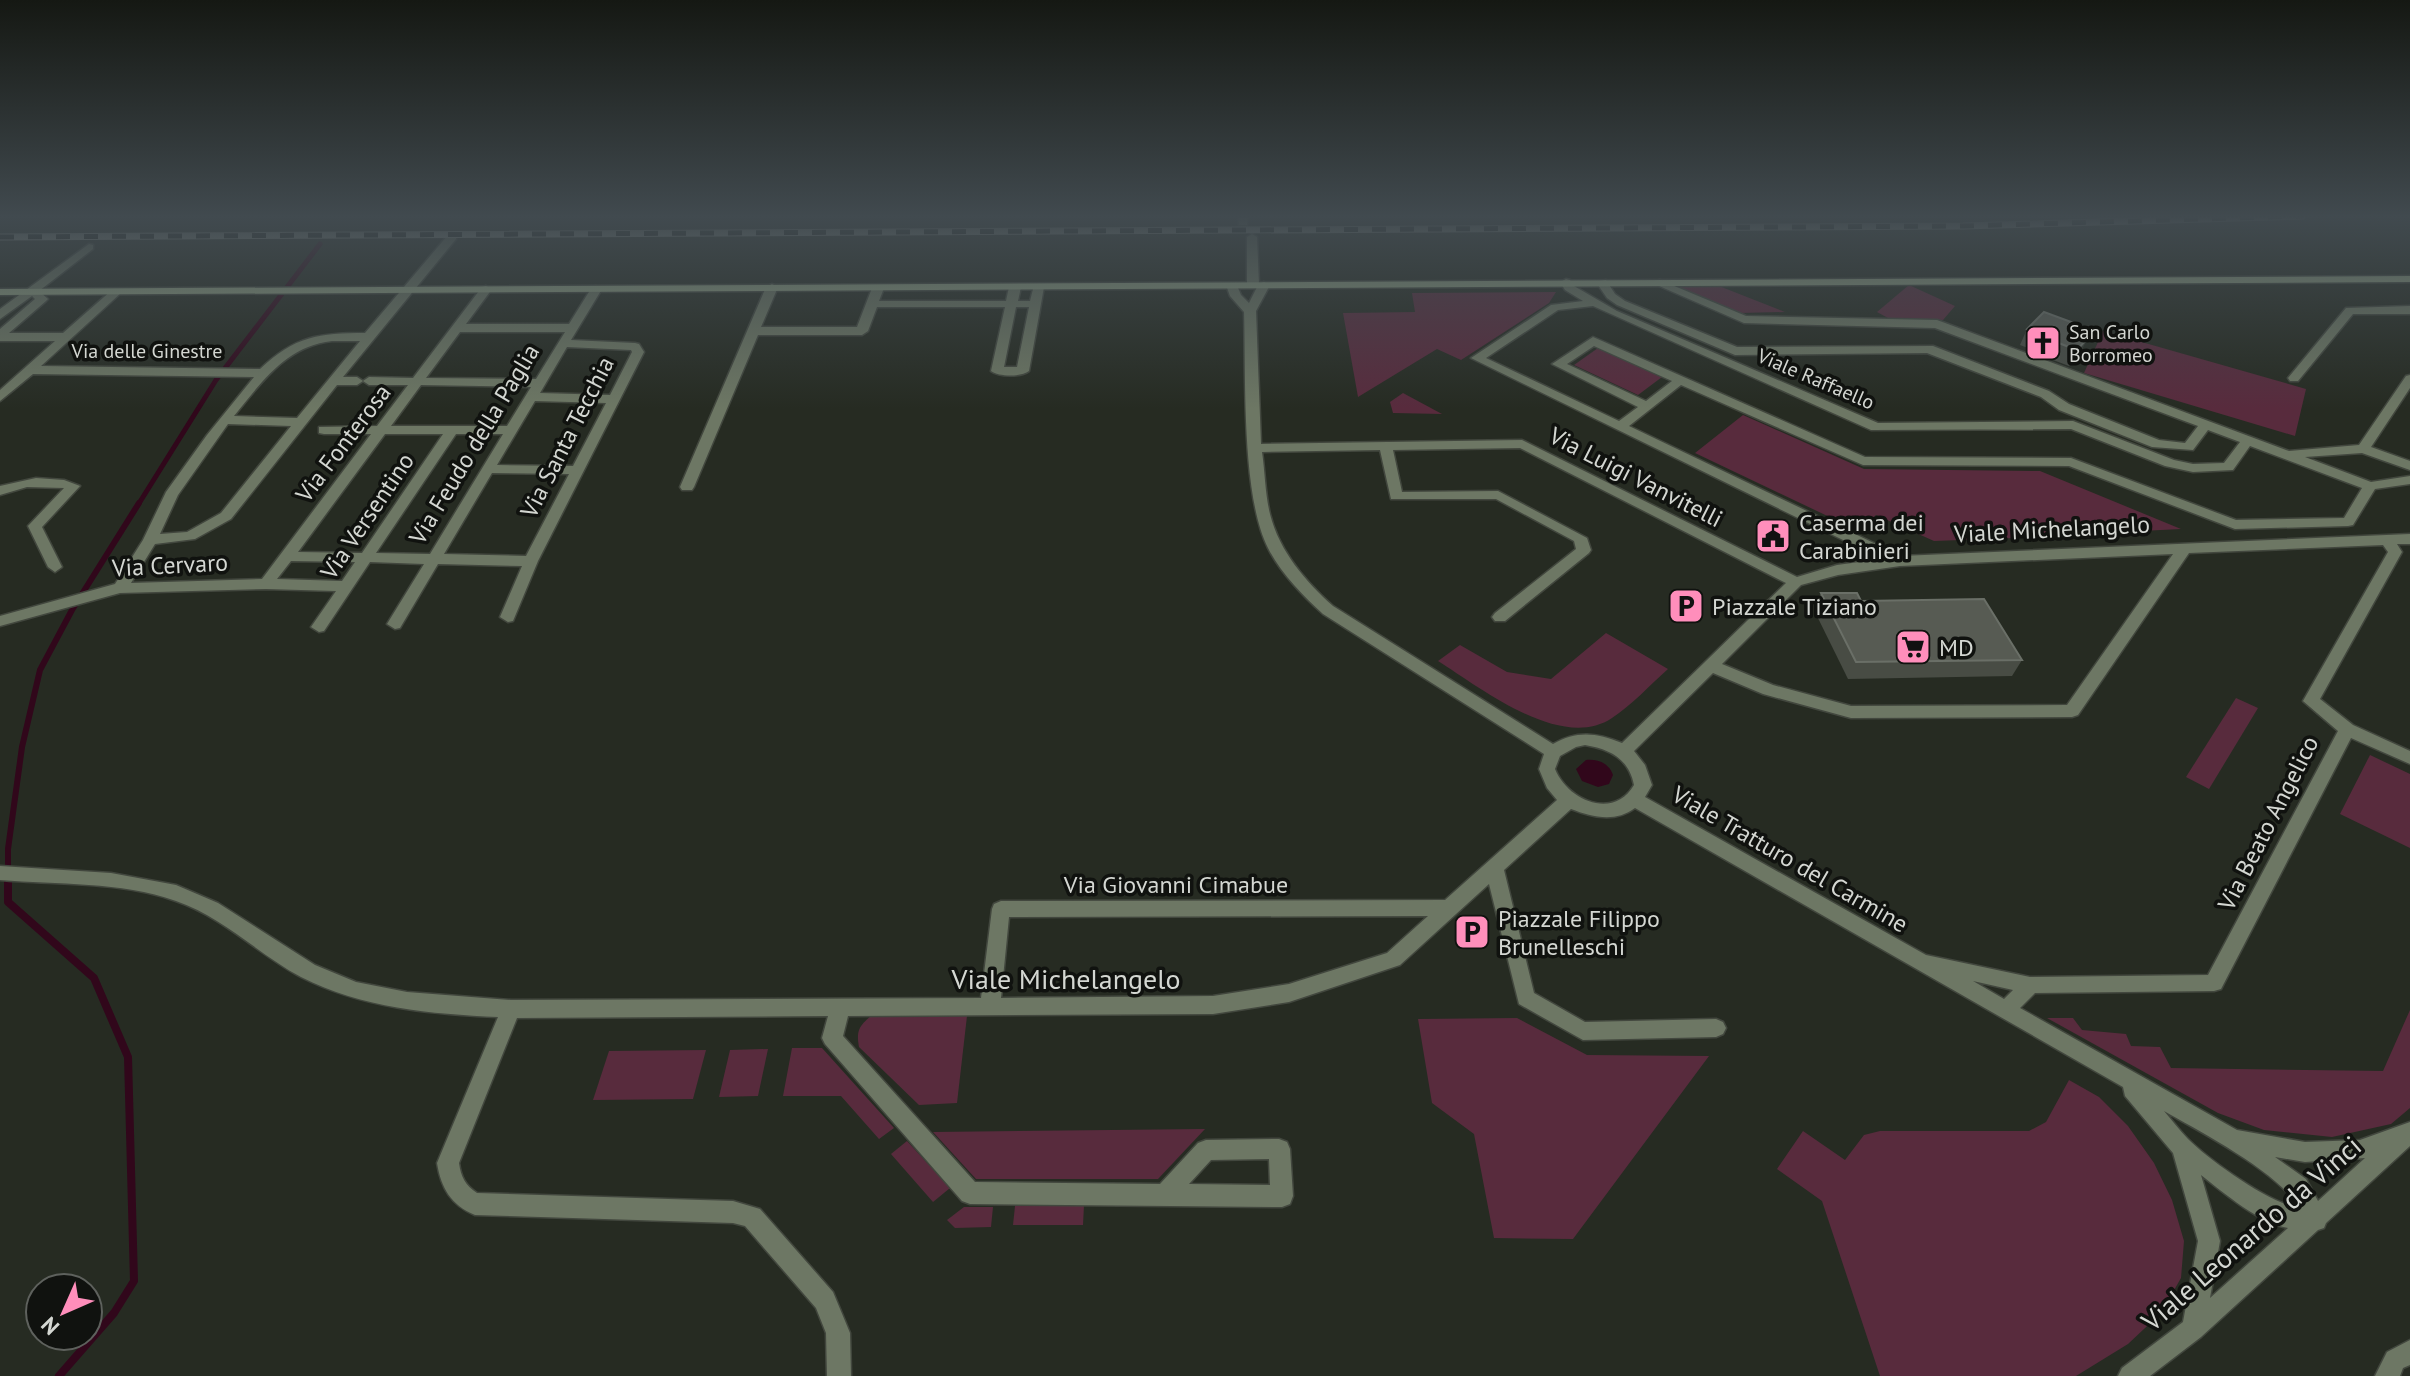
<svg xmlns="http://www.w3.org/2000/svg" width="2410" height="1376" font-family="'PT Sans',sans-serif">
<rect width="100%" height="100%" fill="#262b22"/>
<g fill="#582b3d">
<path d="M1909 285 1955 306 1943 320 1888 318 1877 312Z"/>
<path d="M1674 286H1719L1785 312 1739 313Z"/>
<path d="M1556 292 1549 303 1461 360 1437 349 1358 397 1343 313 1415 312 1412 293Z"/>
<path d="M2103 331 2306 389 2295 436 2084 373Z"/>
<path d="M1598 348 1662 377 1638 395 1574 365Z"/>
<path d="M1403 393 1442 414 1393 413 1390 402Z"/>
<path d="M1743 415 1864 469 2040 471 2181 529 2102 533 2069 521 2070 536 1934 541 1876 515 1859 531 1695 453Z"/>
<path d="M1606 633 1668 669C1650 685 1632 705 1612 718 1561 752 1481 688 1438 661L1460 645 1507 672 1551 679Z"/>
<path d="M2236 698 2258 708 2209 789 2186 777Z"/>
<path d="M2370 755 2410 774V848L2340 814Z"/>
<path d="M2410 1010V1108L2391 1124 2332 1137 2264 1130 2218 1113 2047 1018H2073L2082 1030 2126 1034 2131 1046 2160 1047 2171 1068 2383 1071Z"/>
<path d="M871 1016H967L957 1103 919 1105 859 1047C856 1031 859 1026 871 1016Z"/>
<path d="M1517 1018 1587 1055 1709 1056 1573 1239 1494 1238 1474 1134 1432 1103 1418 1019Z"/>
<path d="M792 1048H822L894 1128 879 1139 841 1096H783Z"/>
<path d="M768 1049 758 1096 719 1097 730 1050Z"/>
<path d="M706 1050 693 1099 593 1100 609 1051Z"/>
<path d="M2069 1080 2099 1097 2128 1126 2154 1163 2172 1200 2184 1241 2181 1278 2161 1313 2128 1344 2076 1376H1880L1822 1201 1777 1169 1803 1131 1845 1160 1864 1135 1880 1131H2029L2046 1122Z"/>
<path d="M1205 1129 1158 1179H976L933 1132Z"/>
<path d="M907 1141 950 1188 933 1202 891 1154Z"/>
<path d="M1084 1205 1083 1225H1013L1015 1206Z"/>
<path d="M964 1207H993L991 1227 955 1228 947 1220Z"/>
</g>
<path fill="#31071b" d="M1586 760C1598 759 1609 763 1613 775L1609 784 1598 787 1582 781 1576 769Z"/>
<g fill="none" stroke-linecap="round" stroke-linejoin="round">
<path stroke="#31071b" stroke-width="5" d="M138 505 216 380 320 244"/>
<path stroke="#31071b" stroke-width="6" d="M8 882V849L22 747 40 670 72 610 139 503"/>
<path stroke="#31071b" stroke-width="8" d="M8 880V902L94 978 128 1057 134 1281 114 1313 59 1376"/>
<defs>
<g id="minor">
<path d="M1238 216H1248L1247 225H1239Z"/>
<path d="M452 234 456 235V239L343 377H357L363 381 369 377 413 378 482 287 486 286 492 289 466 324H569L592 287 596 286 602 289 571 340 635 343 639 344 644 352 538 561 513 621 508 622 500 617 522 566 438 564 400 628 395 629 387 624 424 564 370 562 324 631 319 632 311 627 336 591 266 589 120 593 0 626V616L115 584 143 540 166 492 207 435 254 377 33 374 0 401V390L55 341H0V329L35 299 32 296 0 319V309L89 244 93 245V249L39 291 48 299 46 301 9 333H63L112 290 122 292 41 366 260 369C295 336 319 333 365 333L448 235ZM460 332H565L536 379 426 378ZM332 341H360L297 418 234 416C261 383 286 346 332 341ZM567 347 631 350 632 352 610 395 540 393ZM363 381 369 385H408L377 426 319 427V433L324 434H371L262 579 131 583 155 544 195 539 231 519 337 385H357ZM421 385 531 387 507 426H391ZM535 401 606 403 573 466 497 465ZM228 424 291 426 221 513 187 532 160 534 178 495ZM385 434H443L362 553 298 552ZM456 434H503L430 554 376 553ZM492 473 569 474 526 556 444 554ZM291 561 355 562 342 581 277 579Z"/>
<path d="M1252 234 1257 237 1259 284 1264 282 1270 285 1256 311 1261 444 1522 440 1797 577 1837 565 1882 559 1471 358 1551 305 1583 301 1565 290 1560 282 1566 279 1570 280 1574 286 1617 311 1878 423 2073 421 2174 460 2193 464 2224 463 2240 442 2208 430 2193 450 2152 447 2059 410 2041 397 1927 353 1735 355 1617 305 1607 298 1596 282 1606 280 1615 294 1625 301 1737 347 1933 346 2049 391 2069 404 2159 440 2185 443 2198 426 1935 328 1744 323 1650 282 1660 280 1746 316 1937 320 2289 451 2359 445 2406 376 2410 375V388L2371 447 2410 461V470L2362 453 2305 457 2371 482 2410 476V484L2375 489 2353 525 2348 526 2235 529 2069 466 1863 465 1681 385 1629 426 1901 556 2410 534V544H2397L2402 552 2320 699 2353 725 2410 751V764L2351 738 2221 989 2214 991 2035 993 2020 1008 2237 1130 2305 1142 2360 1140 2410 1122V1146L2326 1223 2324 1228 2318 1230 2201 1337 2150 1376H2118L2122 1368 2183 1322 2198 1241 2173 1153 2125 1096 2123 1087 1635 808C1615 823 1592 817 1571 809L1504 870 1534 993 1585 1022 1716 1019 1723 1022 1726 1028 1723 1034 1716 1037 1583 1040 1519 1004 1489 884 1400 965 1289 1002 1213 1014 848 1016 843 1036 975 1182 1160 1184 1198 1143 1206 1140 1279 1139 1287 1142 1290 1149 1293 1196 1290 1204 1282 1207 970 1204 962 1201 825 1044 822 1038 828 1016 517 1018 459 1163C461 1177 465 1185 477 1193L733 1201 760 1209 833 1292 850 1333 851 1376H827L826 1333 816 1308 745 1226 733 1223 475 1215C451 1205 441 1188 437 1163L498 1017C431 1014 362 1008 301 977 258 954 223 917 176 901 120 881 58 885 0 880V866L111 873 176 885 218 903 315 965 356 982 407 992 511 1000 981 998 992 909 994 904 1001 901 1445 900 1557 800 1547 788 1539 769 1544 754 1323 614C1303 596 1280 572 1268 548 1241 495 1246 374 1244 312L1230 296 1226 285 1236 283 1241 295 1249 303 1257 287 1247 285V237ZM1593 306 1871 430 2071 429 2165 466 2193 472 2233 470 2250 446 2362 488 2344 518 2236 520 2071 458 1865 457 1593 337 1552 364 1638 407 1619 421 1486 358 1558 310ZM1594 346 1672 381 1646 401 1567 364ZM1520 448 1786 583 1622 743C1597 733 1577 730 1553 744L1333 606C1306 582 1279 551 1270 514 1265 494 1265 472 1262 452L1380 450 1391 499H1496L1574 541 1576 549 1495 613 1492 617 1495 621H1505L1589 553 1591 550 1587 538 1498 491 1402 492 1393 450ZM2383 545 2388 552 2303 701 2338 731 2208 975 2030 977 1926 955 1645 797 1652 785 1645 765 1634 751 1713 673 1763 694 1851 718 2072 717 2078 715 2189 553ZM2173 554 2067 705 1851 706 1773 685 1722 664 1801 585 1838 575 1900 566ZM1585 745C1610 749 1629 759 1634 785 1614 820 1568 801 1555 769L1560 756 1576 747ZM1428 916 1387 953 1289 984 1213 996 1001 998 1009 917ZM1973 981 2013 990 2004 999ZM2164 1111C2199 1131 2280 1173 2298 1207 2271 1205 2208 1159 2188 1139 2179 1130 2172 1120 2164 1111ZM2275 1157 2305 1162 2365 1158 2318 1201 2306 1179ZM1269 1159 1270 1185 1189 1184 1211 1160ZM2201 1175C2224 1193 2259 1223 2288 1228L2210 1298 2220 1241Z"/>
<path d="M772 284 778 287 761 327H857L872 288 878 285 884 288 879 301H1006L1009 287 1015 284 1021 287 1018 301H1030L1034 285 1044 287 1029 371C1021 377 999 377 991 371L1005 307H877L868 331 862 335H758L694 487 692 490H682L680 487 766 287ZM1016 307H1029L1017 367H1004Z"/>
<path d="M2410 306V314H2353L2298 381H2290L2288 378 2346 308Z"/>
<path d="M36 478 64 480 80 486 42 527 62 567 55 572 48 567 28 526 64 488 27 487 0 495V486Z"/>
<path d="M2410 1340V1365L2403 1368 2400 1376H2375L2387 1352Z"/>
</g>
<path id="secondary" d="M2410 276V282L0 295V289Z"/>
</defs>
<use href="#minor" stroke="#42473e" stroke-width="3"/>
<use href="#secondary" stroke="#42473e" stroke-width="3"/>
<use href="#minor" fill="#6d7764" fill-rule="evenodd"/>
<use href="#secondary" fill="#93a485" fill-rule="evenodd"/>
<defs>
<path id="rail" d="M0 237 1963 226 2302 216"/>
</defs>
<use href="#rail" stroke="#a1a49e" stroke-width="7"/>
<use href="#rail" stroke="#10120f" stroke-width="5" stroke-dasharray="14" stroke-linecap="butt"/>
</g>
<g fill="#484c44">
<path d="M2071 322 2069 326 2078 336 2087 339 2079 355 2069 366 2048 358 2050 356 2020 345 2027 329Z"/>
<path d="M1821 593 2022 660 2012 676 1848 679 1814 610Z"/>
</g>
<path fill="#343930" d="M2087 339 2079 355 2069 366 2077 350Z"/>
<g fill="#575b53" stroke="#6a6f67" stroke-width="2">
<path d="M2044 312 2071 322 2068 325 2082 330 2077 336 2087 339 2077 350 2056 342 2058 340 2027 329Z"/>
<path d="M1821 593H1857L1861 601 1984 599 2022 660 1856 662Z"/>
</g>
<linearGradient id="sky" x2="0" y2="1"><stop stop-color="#151813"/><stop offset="0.53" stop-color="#414a4f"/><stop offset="1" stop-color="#414a4f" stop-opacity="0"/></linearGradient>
<rect width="2410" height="409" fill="url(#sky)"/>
<defs>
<symbol id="church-square" viewBox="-11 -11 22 22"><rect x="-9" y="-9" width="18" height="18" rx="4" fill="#ff8ebb" stroke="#10120f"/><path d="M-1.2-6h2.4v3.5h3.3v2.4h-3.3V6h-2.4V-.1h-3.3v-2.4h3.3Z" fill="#111"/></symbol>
<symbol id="civic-square" viewBox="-11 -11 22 22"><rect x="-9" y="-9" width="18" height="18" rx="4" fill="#ff8ebb" stroke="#10120f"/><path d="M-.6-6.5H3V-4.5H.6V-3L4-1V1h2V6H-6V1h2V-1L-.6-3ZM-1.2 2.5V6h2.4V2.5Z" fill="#111"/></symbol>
<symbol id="parking-square" viewBox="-11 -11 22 22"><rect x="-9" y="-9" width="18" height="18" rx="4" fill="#ff8ebb" stroke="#10120f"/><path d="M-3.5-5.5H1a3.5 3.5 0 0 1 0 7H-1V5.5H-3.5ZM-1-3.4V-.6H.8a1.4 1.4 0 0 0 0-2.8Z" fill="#111"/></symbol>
<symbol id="supermarket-square" viewBox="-11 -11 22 22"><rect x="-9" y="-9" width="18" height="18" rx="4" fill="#ff8ebb" stroke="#10120f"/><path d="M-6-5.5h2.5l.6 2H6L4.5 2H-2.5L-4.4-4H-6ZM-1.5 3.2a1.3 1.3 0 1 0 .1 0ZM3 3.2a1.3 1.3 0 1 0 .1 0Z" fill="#111"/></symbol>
</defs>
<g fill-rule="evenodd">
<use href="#church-square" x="2023" y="323" width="40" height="40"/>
<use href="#civic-square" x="1753" y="516" width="40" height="40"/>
<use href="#parking-square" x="1666" y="586" width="40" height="40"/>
<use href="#supermarket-square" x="1893" y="627" width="40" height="40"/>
<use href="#parking-square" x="1452" y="912" width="40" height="40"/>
</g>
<g text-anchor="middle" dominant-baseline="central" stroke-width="7" stroke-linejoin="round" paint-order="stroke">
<g font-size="20" fill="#d4d7d2" stroke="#10120f" text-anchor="start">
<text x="2069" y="332">San Carlo<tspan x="2069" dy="23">Borromeo</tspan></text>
</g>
<g font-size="20" fill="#d4d7d2" stroke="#10120f">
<text x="147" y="351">Via delle Ginestre</text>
<text transform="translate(1816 379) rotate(23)">Viale Raffaello</text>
</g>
<g font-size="24" fill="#d4d7d2" stroke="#10120f">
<text transform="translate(567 437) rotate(-63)">Via Santa Tecchia</text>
<text transform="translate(343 443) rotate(-53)">Via Fonterosa</text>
<text transform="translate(474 444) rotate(-59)">Via Feudo della Paglia</text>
<text transform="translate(1636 477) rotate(27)">Via Luigi Vanvitelli</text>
<text transform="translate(367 516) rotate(-56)">Via Versentino</text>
<text transform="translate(2052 529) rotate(-3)">Viale Michelangelo</text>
<text transform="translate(170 565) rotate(-3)">Via Cervaro</text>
<text transform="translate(2268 823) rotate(-63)">Via Beato Angelico</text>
<text transform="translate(1790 859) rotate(30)">Viale Tratturo del Carmine</text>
<text x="1176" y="884">Via Giovanni Cimabue</text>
</g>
<g font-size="24" fill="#d4d7d2" stroke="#10120f" text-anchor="start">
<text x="1799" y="522">Caserma dei<tspan x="1799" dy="28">Carabinieri</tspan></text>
<text x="1712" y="606">Piazzale Tiziano</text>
<text x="1939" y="647">MD</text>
<text x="1498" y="918">Piazzale Filippo<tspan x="1498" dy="28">Brunelleschi</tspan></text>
</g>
<g font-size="28" fill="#d4d7d2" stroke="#10120f">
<text x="1066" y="978">Viale Michelangelo</text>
<text transform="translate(2251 1233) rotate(-41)">Viale Leonardo da Vinci</text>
</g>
</g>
<g transform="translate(64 1312) rotate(225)"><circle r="38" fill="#10120f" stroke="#5e615d" stroke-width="2"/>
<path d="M0-6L14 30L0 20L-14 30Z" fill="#ff8ebb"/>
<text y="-12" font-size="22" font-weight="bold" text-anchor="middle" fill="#d4d7d2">N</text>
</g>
</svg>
